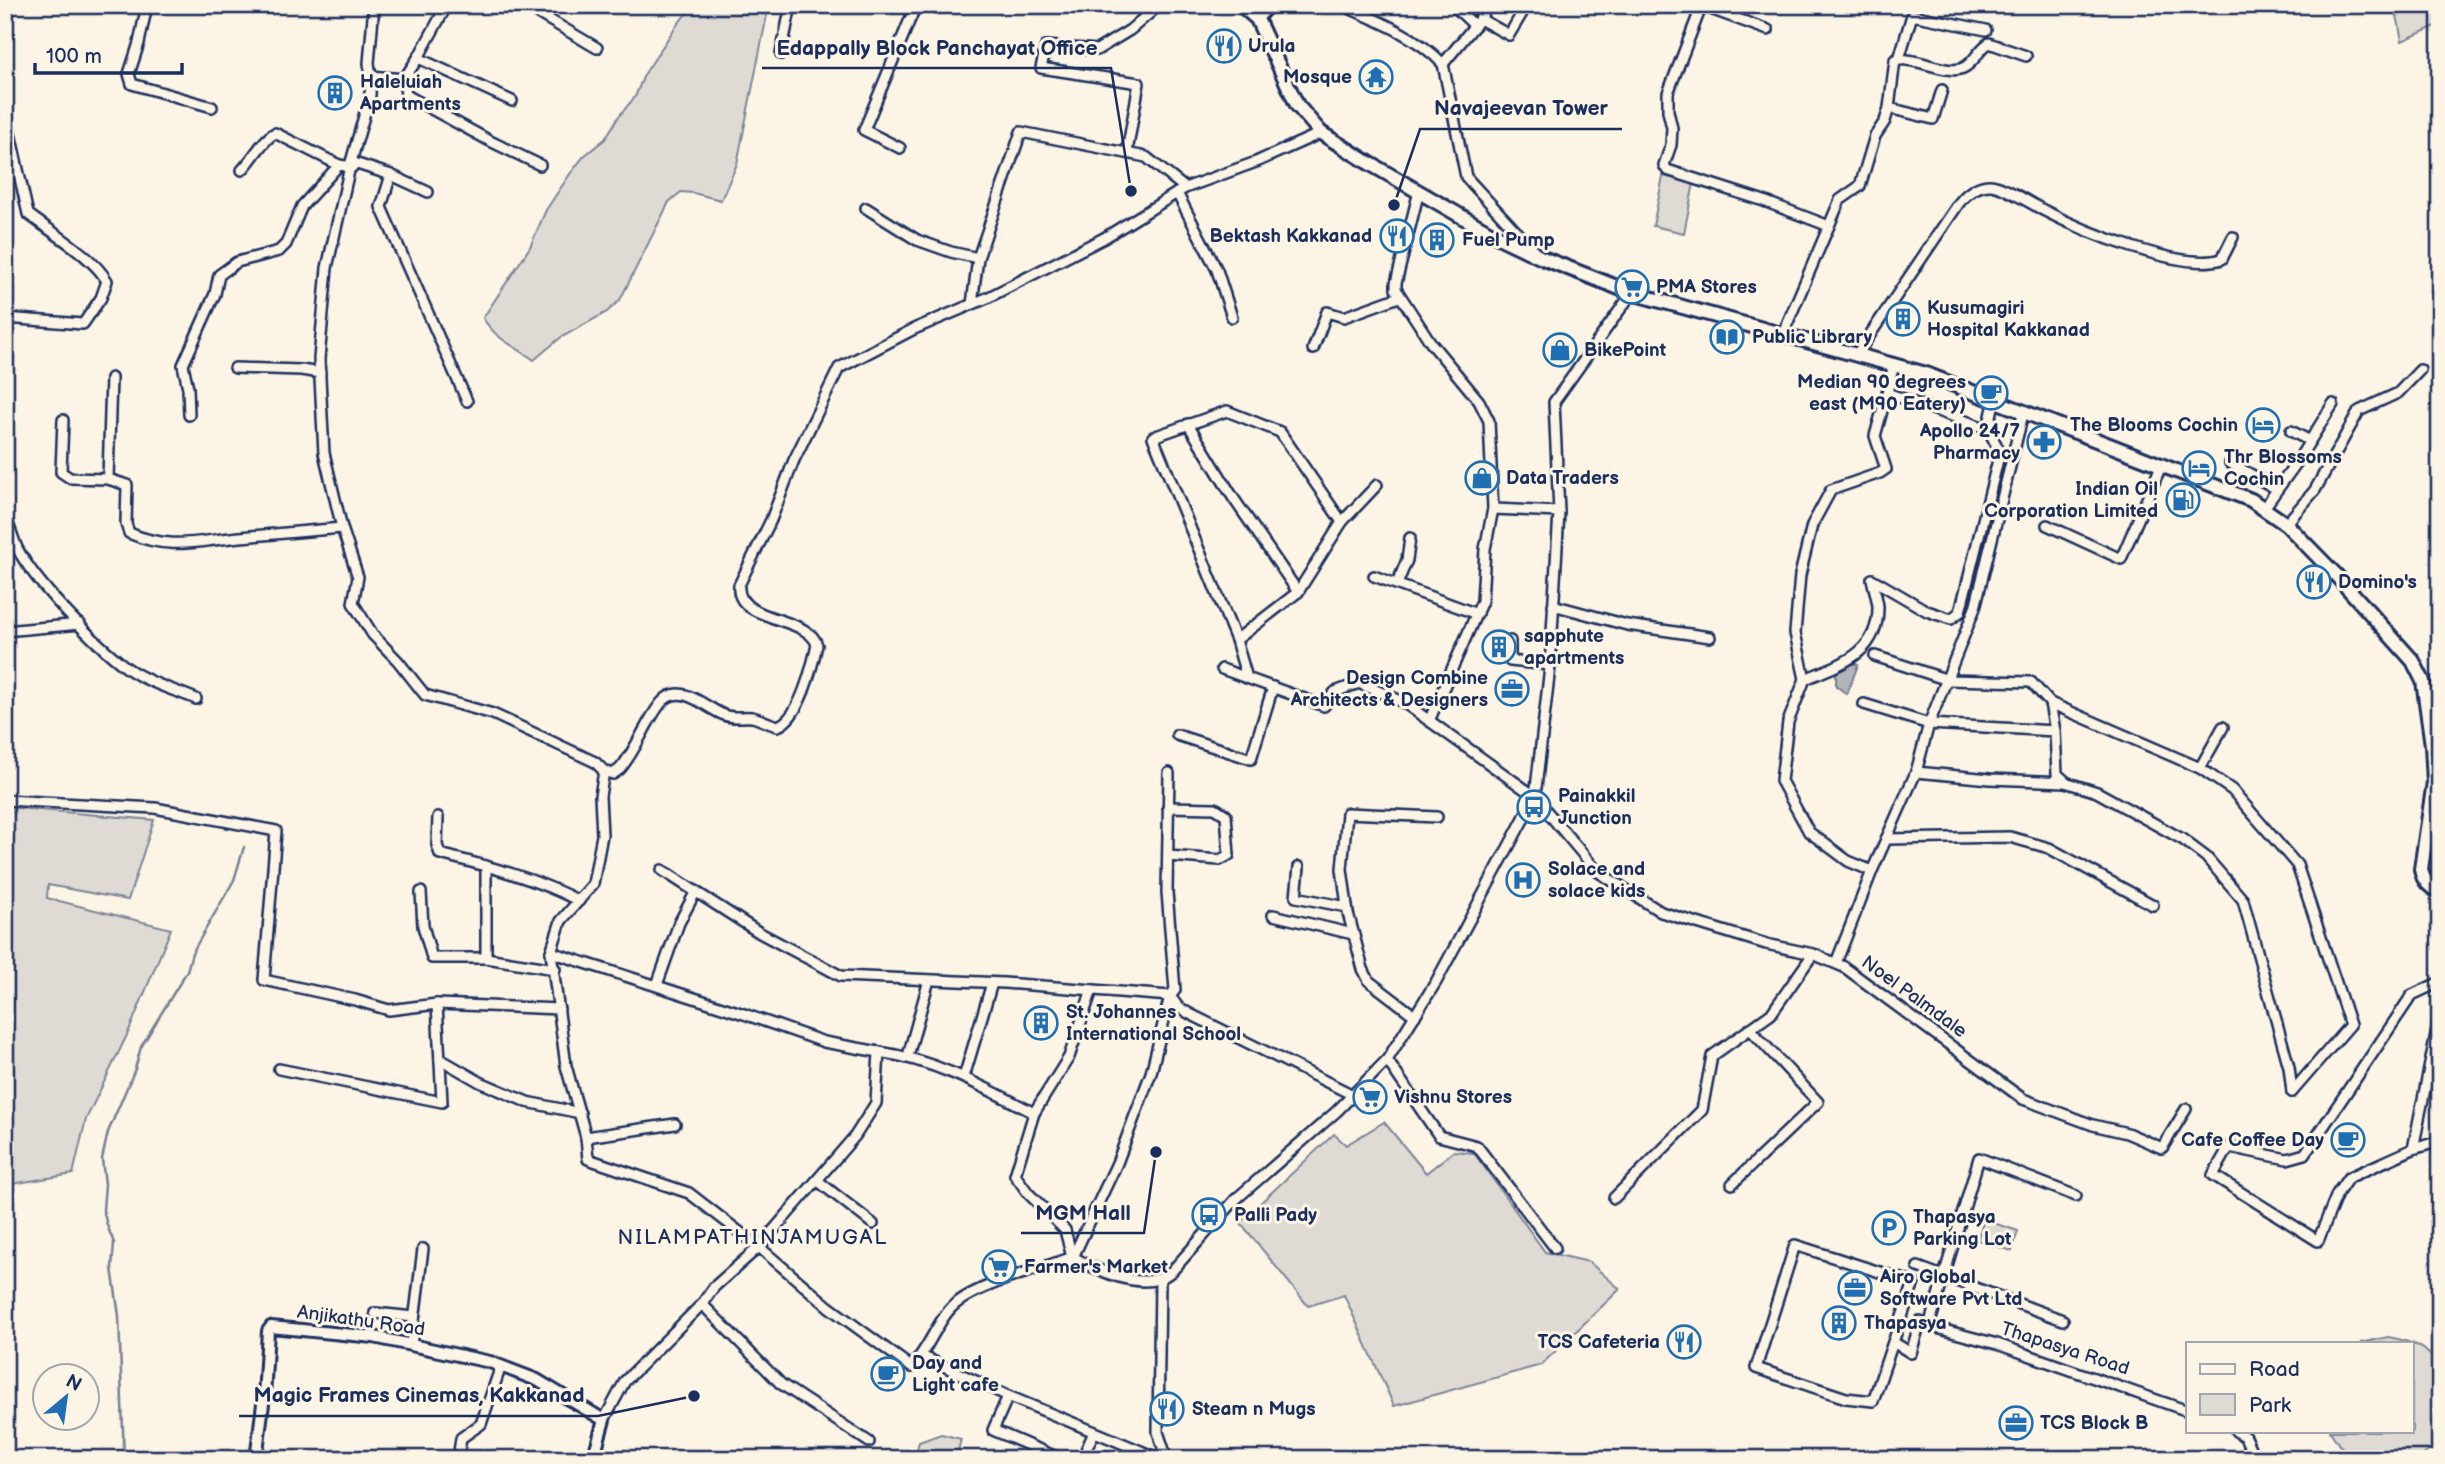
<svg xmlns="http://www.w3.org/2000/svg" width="2445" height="1464" font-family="'Balsamiq Sans',sans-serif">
<rect width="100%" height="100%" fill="#fcf5e5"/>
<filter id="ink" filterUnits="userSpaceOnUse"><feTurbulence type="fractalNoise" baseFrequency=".0143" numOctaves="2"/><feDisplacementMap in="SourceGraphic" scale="14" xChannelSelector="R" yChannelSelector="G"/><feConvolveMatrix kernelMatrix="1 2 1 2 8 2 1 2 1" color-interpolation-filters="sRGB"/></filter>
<g filter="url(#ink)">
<g fill="#dfdbd4" stroke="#7d8599" stroke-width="2">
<path d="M693 5H769L737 164 721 200 693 193 681 192 669 202 620 300 607 312 560 338 534 360C514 345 496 340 483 318L530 247 546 210 570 174 584 156 605 139 619 116 635 97 644 75 674 29Z"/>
<path d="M2395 5H2440V24L2402 41Z"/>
<path d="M1663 176 1694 183 1684 233 1653 226Z"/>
<path d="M5 807 154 820 128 900 48 885 47 898 171 929 128 1033 86 1119 73 1174 5 1185Z"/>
<path d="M1384 1122 1426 1173 1454 1151 1474 1153 1545 1252 1589 1262 1620 1289 1541 1365 1394 1406 1344 1295 1308 1306 1240 1222 1334 1134 1346 1145Z"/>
<path d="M1984 1220 2018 1231 2012 1251 1977 1240Z"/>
<path d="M2388 1337C2411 1341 2425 1347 2440 1365V1439L2435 1446 2418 1459H2358L2339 1445 2330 1431H2412V1343H2361Z"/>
<path d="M941 1434 961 1439 956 1459H914L919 1442Z"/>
</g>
<path fill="#b2b4b8" stroke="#767f94" stroke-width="2" d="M1854 663 1858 665 1847 694 1836 686V673Z"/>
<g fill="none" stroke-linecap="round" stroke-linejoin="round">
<path stroke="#767f94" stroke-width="2.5" d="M124 1459 119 1316 112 1268 114 1243 107 1225 103 1210 105 1184 102 1159 108 1132 135 1069 141 1047 187 971 192 953 234 880 244 847"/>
<defs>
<g id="minor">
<path d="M147 5 139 43 129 74 132 84 212 107"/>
<path d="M374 5 369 63 371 76 370 95 351 162 327 268 319 359 324 453 342 528 358 577 353 603 373 635 398 661 425 695 493 714 595 762 604 771 600 796 602 835 593 884 561 921 551 952 566 1066 586 1137 588 1159 689 1193 759 1247 829 1307 911 1367C929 1349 935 1325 951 1308 973 1285 1041 1269 1073 1257 1094 1269 1133 1287 1158 1279 1163 1278 1168 1274 1172 1271L1236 1199 1337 1111 1387 1060 1436 982 1524 818 1536 788 1550 667 1559 512 1554 402 1632 293"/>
<path d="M524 5 597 48"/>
<path d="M1341 5C1377 20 1417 36 1443 64L1466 177 1536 253"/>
<path d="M1453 5 1475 26"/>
<path d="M1702 5 1668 93V111L1672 128 1671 145 1664 165 1667 170 1761 200 1829 226"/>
<path d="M1702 6 1768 30"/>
<path d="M1257 19 1271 5"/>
<path d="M1480 19 1488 5"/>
<path d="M781 54 791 5"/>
<path d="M418 58 447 5"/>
<path d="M1899 59 1912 15 1986 30"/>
<path d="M1443 64 1480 19 1509 35 1527 5"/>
<path d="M371 76 404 79 418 58 512 101"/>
<path d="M404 79 406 95 490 141 540 165"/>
<path d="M1889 108 1933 119 1942 90"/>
<path d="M5 127 9 129 28 214C52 233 92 255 107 281L101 298 83 324 5 318"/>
<path d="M900 148 864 130 916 5"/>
<path d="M1127 152 1139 83 1041 68 1046 46 1097 50 1130 30 1159 5"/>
<path d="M351 162 391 175 428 192"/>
<path d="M242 170C253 159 262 140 275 133L339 165"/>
<path d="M391 175 381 207 467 401"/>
<path d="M1419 191 1396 283V289L1431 343 1479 401 1489 421 1493 509 1485 549 1482 601 1429 721"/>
<path d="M1177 193 1217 270 1232 317"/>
<path d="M866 208 917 240 951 252 978 258"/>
<path d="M972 304 978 258 1021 132 1146 157 1185 188"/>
<path d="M1782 336 1840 200 1860 186 1875 136 1885 121 1889 108 1895 60C1916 56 1949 77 1965 67 1975 61 1979 49 1989 43L2026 56"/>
<path d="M1313 349 1327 312 1344 317 1399 297"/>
<path d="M1857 354 1959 203C1967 193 1977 185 1990 185 2002 185 2032 204 2043 210 2081 230 2181 272 2222 259L2233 237"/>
<path d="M235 368 301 370 320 373"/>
<path d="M1887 393 1894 364"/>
<path d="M189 415 188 388 183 365 215 294 219 275 237 262 279 251 286 244 302 206 339 165 352 167"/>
<path d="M63 420 61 472 70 478 108 479 127 485 126 524 129 533C171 551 197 541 240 537 274 534 308 531 342 528"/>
<path d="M1188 424 1234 499 1298 592"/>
<path d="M2291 431 2310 441"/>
<path d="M2230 463 2277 489"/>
<path d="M108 479 111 378"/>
<path d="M2264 508 2295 465 2333 404"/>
<path d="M1493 509 1559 512"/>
<path d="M5 518C10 527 13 538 17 548 36 584 94 643 127 668 147 682 174 690 196 699"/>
<path d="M1342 522 1377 485"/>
<path d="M2286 524 2315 490 2359 411 2398 393 2420 370"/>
<path d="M2047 525 2121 559 2161 466"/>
<path d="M1374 576 1477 614"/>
<path d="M1397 584 1407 560 1410 538"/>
<path d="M1553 605 1627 625 1710 637"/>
<path d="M5 631 80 624"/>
<path d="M1236 640 1298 592 1342 522 1280 432 1227 411 1153 437 1236 640 1247 678"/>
<path d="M1510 641V661L1550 665"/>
<path d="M1875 656 1948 680 2031 682 2050 703 2200 768 2232 790 2297 865 2350 1025 2292 1092"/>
<path d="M1222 669 1324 706 1335 692 1359 683 1403 702 1533 795 1597 871 1661 912 1766 944 1813 954 1844 967 2023 1099 2093 1125 2127 1133 2162 1148 2186 1109"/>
<path d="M1805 679C1841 664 1879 654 1878 606 1877 598 1874 588 1872 579L1927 611 1951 619 1960 612 2000 452 1988 429 1995 399"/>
<path d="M2050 703 2055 731 2057 774 2065 781"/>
<path d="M1864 704 1929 724 2055 731"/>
<path d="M1177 735 1251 759 1273 687"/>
<path d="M2200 768 2223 727"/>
<path d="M604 771 613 774 620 769C637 749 645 723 661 703 680 680 705 708 724 715 733 719 743 716 752 717 761 719 769 724 778 726 800 718 812 667 817 645 809 615 735 623 739 585L771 520 794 460 839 368 914 329 987 298 1104 238 1185 188 1256 162 1321 133"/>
<path d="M1916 772 1990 779 2065 782 2097 792 2182 839 2206 857 2243 900 2289 1067 2292 1092"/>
<path d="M5 800 155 808 276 831 264 980 355 1000 389 1010 437 1004 559 1009"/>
<path d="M438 817 437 845 440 854C487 866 535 878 579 901"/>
<path d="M1886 839 2010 837 2049 848 2153 905"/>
<path d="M1168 856 1220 860 1229 855 1226 815 1215 808 1168 807"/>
<path d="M486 866V958"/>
<path d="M1299 867 1296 897 1347 907"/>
<path d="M662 870 760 933 841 976 1004 983 1170 996 1178 1007 1190 1014 1353 1095"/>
<path d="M1872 871 1848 861 1809 832 1781 781 1788 722 1805 679 1795 633 1800 575 1812 525 1831 490 1880 473 1886 469 1875 436 1887 393 1988 429"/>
<path d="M421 892 423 926 432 958H486L555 969"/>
<path d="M1273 915 1353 934"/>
<path d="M551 952 744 1014 824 1042 879 1052 876 1103 855 1136 759 1247 714 1287 702 1304 625 1381 604 1420"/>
<path d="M1836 963 1872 871 1916 772 1929 724 1975 608 2024 410"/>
<path d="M2440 982 2412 995 2305 1154 2287 1159 2229 1147 2213 1175 2318 1241 2337 1194 2348 1178 2413 1149 2440 1141"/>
<path d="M657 985 679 923 696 891"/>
<path d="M1415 1016 1369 981 1363 969 1348 913 1342 869 1347 813 1437 817"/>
<path d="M879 1052C935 1060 984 1087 1034 1113L1015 1175 1028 1193 1065 1230 1072 1257"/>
<path d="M908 1056 929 980"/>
<path d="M440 1059 480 1082 527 1102 580 1113"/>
<path d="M1387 1060 1439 1136 1477 1146 1555 1248"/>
<path d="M279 1069 442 1102 437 1004"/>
<path d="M964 1077 992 983"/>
<path d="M1034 1113 1069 1057 1092 990"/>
<path d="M586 1137 675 1124"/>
<path d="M2413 1149 2440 1014"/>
<path d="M818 1181 873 1224"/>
<path d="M1732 1184 1818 1102 1750 1029"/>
<path d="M2076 1196 1979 1158 1929 1326 1997 1344 2188 1411"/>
<path d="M1614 1198 1702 1110 1712 1056 1771 1014 1813 954"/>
<path d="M1073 1257 1117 1163 1151 1073 1170 996 1175 990 1167 892 1169 773"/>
<path d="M1918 1267 2063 1320"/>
<path d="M1160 1279 1158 1432 1167 1459"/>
<path d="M702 1304 781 1384 869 1442"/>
<path d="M375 1313 414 1317"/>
<path d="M1893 1342 1914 1283 1795 1245 1756 1368 1846 1398 1873 1401 1893 1342 1911 1353 1920 1322 1929 1326"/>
<path d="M411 1345 423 1249"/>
<path d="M922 1356 1008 1396 1160 1459"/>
<path d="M1008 1396 993 1430 1061 1459"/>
<path d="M2236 1431 2245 1437 2255 1459"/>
<path d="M458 1459 461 1438 481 1424 501 1366"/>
<path d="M1082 1459 1094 1432"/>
</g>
<path id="tertiary" d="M256 1459 264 1396 268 1331 271 1327 374 1337 490 1362 537 1380 604 1420 593 1459"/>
<path id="secondary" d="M1241 5 1257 19 1297 105 1321 133 1369 163 1492 234 1540 257 1632 293 1926 374 2251 500 2286 524 2335 574 2413 661 2423 681 2432 745 2434 782 2421 869C2423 881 2429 886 2440 893"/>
</defs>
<use href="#minor" stroke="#1b2f5e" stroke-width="14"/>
<use href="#tertiary" stroke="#1b2f5e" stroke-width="16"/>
<use href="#secondary" stroke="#1b2f5e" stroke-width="18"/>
<use href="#minor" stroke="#fcf5e5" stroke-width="9"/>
<use href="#tertiary" stroke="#fcf5e5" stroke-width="10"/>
<use href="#secondary" stroke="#fcf5e5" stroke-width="12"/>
</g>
</g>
<defs>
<symbol id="restaurant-ring" viewBox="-11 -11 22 22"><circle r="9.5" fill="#fcf5e5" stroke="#1f6fb2" stroke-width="1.5"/><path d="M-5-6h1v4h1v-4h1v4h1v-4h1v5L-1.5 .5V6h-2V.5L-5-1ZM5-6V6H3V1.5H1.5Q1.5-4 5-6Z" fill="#1f6fb2"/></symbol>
<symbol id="temple-ring" viewBox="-11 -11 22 22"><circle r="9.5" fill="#fcf5e5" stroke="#1f6fb2" stroke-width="1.5"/><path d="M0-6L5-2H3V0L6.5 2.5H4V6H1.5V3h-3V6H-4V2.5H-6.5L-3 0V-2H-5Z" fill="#1f6fb2"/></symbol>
<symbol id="building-ring" viewBox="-11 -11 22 22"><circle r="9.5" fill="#fcf5e5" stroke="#1f6fb2" stroke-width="1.5"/><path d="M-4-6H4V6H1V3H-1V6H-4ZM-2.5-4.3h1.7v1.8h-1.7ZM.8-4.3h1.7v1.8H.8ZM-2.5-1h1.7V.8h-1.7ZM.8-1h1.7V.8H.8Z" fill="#1f6fb2"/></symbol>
<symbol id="supermarket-ring" viewBox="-11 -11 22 22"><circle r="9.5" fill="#fcf5e5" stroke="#1f6fb2" stroke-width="1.5"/><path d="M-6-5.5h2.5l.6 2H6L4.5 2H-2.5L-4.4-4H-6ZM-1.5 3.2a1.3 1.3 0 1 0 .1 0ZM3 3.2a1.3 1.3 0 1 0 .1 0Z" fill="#1f6fb2"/></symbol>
<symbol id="library-ring" viewBox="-11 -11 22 22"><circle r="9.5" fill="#fcf5e5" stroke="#1f6fb2" stroke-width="1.5"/><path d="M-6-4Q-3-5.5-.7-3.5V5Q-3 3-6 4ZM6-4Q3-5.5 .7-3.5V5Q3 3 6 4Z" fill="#1f6fb2"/></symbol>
<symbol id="shop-ring" viewBox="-11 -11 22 22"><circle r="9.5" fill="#fcf5e5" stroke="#1f6fb2" stroke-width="1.5"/><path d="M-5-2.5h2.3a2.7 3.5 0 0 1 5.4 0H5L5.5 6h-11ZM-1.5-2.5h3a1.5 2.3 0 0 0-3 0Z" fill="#1f6fb2"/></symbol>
<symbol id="cafe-ring" viewBox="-11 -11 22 22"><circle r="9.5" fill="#fcf5e5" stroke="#1f6fb2" stroke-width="1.5"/><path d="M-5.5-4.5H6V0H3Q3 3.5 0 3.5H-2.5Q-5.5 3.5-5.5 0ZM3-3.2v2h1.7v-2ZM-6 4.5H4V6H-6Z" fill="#1f6fb2"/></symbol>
<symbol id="hotel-ring" viewBox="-11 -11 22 22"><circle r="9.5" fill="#fcf5e5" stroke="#1f6fb2" stroke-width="1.5"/><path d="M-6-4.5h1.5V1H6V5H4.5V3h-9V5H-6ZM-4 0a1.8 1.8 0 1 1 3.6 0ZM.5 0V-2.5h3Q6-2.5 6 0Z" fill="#1f6fb2"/></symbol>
<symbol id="pharmacy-ring" viewBox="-11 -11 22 22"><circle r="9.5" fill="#fcf5e5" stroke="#1f6fb2" stroke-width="1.5"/><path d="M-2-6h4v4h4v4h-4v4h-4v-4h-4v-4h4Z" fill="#1f6fb2"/></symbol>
<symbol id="fuel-ring" viewBox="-11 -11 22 22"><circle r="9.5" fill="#fcf5e5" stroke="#1f6fb2" stroke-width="1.5"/><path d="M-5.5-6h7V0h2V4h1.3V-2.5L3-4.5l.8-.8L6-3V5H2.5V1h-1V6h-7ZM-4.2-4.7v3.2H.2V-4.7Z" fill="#1f6fb2"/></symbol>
<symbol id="office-ring" viewBox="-11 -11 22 22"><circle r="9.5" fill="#fcf5e5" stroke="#1f6fb2" stroke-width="1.5"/><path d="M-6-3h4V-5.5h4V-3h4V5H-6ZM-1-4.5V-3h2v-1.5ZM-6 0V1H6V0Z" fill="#1f6fb2"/></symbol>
<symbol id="bus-ring" viewBox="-11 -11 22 22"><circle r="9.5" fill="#fcf5e5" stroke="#1f6fb2" stroke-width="1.5"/><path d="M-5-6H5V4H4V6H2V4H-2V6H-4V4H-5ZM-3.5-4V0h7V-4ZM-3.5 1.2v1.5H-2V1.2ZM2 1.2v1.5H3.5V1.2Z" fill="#1f6fb2"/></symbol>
<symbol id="hospital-ring" viewBox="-11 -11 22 22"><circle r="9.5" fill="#fcf5e5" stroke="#1f6fb2" stroke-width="1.5"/><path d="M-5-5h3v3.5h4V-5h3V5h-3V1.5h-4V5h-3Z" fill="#1f6fb2"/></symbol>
<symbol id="parking-ring" viewBox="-11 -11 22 22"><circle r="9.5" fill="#fcf5e5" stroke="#1f6fb2" stroke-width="1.5"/><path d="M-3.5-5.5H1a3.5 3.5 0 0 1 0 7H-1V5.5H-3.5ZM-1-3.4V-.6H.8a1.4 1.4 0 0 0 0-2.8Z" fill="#1f6fb2"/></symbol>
</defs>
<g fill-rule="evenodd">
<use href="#restaurant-ring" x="1205" y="27" width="38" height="38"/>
<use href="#temple-ring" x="1357" y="58" width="38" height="38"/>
<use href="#building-ring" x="316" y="74" width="38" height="38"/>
<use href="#restaurant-ring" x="1378" y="217" width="38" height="38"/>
<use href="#building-ring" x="1418" y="221" width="38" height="38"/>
<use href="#supermarket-ring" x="1613" y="268" width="38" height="38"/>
<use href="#building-ring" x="1884" y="300" width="38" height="38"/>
<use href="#library-ring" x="1708" y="318" width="38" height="38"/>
<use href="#shop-ring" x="1541" y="331" width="38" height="38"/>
<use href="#cafe-ring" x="1972" y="374" width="38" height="38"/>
<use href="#hotel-ring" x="2244" y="406" width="38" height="38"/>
<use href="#pharmacy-ring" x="2025" y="423" width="38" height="38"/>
<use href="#hotel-ring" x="2180" y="449" width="38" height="38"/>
<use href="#shop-ring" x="1463" y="459" width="38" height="38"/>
<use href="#fuel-ring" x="2164" y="481" width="38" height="38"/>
<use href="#restaurant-ring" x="2295" y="563" width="38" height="38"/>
<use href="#building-ring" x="1480" y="628" width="38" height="38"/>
<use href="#office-ring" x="1493" y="670" width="38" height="38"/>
<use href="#bus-ring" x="1515" y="788" width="38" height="38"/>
<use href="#hospital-ring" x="1504" y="861" width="38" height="38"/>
<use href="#building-ring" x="1022" y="1004" width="38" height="38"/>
<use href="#supermarket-ring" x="1351" y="1078" width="38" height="38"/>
<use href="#cafe-ring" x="2329" y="1121" width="38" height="38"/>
<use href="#bus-ring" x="1190" y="1196" width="38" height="38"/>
<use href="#parking-ring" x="1870" y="1209" width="38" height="38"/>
<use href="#supermarket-ring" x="980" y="1248" width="38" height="38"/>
<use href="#office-ring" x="1836" y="1269" width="38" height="38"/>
<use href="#building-ring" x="1820" y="1304" width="38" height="38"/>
<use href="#restaurant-ring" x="1665" y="1323" width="38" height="38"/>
<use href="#cafe-ring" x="869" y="1355" width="38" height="38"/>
<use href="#restaurant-ring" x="1148" y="1390" width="38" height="38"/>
<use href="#office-ring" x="1997" y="1404" width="38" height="38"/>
</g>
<g text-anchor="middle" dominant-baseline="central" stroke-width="6" stroke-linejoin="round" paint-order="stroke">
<g font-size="19" font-weight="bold" fill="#1b2f5e" stroke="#fcf5e5" text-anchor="start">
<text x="1248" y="46">Urula</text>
<text x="1352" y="77" text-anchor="end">Mosque</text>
<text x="360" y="82">Haleluiah<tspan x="360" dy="22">Apartments</tspan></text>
<text x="1372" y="236" text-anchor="end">Bektash Kakkanad</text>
<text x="1462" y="240">Fuel Pump</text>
<text x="1656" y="287">PMA Stores</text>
<text x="1927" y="308">Kusumagiri<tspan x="1927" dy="22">Hospital Kakkanad</tspan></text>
<text x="1752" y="337">Public Library</text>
<text x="1584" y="350">BikePoint</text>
<text x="1966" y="382" text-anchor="end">Median 90 degrees<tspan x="1966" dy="22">east (M90 Eatery)</tspan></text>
<text x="2238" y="425" text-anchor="end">The Blooms Cochin</text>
<text x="2020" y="431" text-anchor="end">Apollo 24/7<tspan x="2020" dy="22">Pharmacy</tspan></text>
<text x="2224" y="457">Thr Blossoms<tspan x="2224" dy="22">Cochin</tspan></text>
<text x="1506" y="478">Data Traders</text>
<text x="2158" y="489" text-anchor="end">Indian Oil<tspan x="2158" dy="22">Corporation Limited</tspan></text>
<text x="2338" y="582">Domino's</text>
<text x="1524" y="636">sapphute<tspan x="1524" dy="22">apartments</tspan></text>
<text x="1488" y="678" text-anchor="end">Design Combine<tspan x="1488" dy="22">Architects &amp; Designers</tspan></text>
<text x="1558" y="796">Painakkil<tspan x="1558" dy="22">Junction</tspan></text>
<text x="1548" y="869">Solace and<tspan x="1548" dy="22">solace kids</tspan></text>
<text x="1066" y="1012">St. Johannes<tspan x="1066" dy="22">International School</tspan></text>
<text x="1394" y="1097">Vishnu Stores</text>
<text x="2324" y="1140" text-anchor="end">Cafe Coffee Day</text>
<text x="1234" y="1215">Palli Pady</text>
<text x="1913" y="1217">Thapasya<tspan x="1913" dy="22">Parking Lot</tspan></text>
<text x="1024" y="1267">Farmer's Market</text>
<text x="1880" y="1277">Airo Global<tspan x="1880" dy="22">Software Pvt Ltd</tspan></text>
<text x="1864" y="1323">Thapasya</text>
<text x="1660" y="1342" text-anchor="end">TCS Cafeteria</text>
<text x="912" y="1363">Day and<tspan x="912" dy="22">Light cafe</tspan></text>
<text x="1192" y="1409">Steam n Mugs</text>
<text x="2040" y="1423">TCS Block B</text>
</g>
<g font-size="19" fill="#1b2f5e" stroke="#fcf5e5">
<text transform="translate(1914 997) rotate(36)">Noel Palmdale</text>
<text transform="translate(361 1321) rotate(8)">Anjikathu Road</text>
<text transform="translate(2065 1349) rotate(18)">Thapasya Road</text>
</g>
<g font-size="21" letter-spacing="2" fill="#1b2f5e" stroke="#fcf5e5">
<text x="753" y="1237">NILAMPATHINJAMUGAL</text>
</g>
</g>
<path fill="none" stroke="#1b2f5e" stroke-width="2.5" d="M1131 191L1111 68H762M1394 205L1420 129H1622M1156 1152L1144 1233H1021M694 1396L598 1416H239"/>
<g fill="#1b2f5e" stroke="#fcf5e5" stroke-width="2.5">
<circle cx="1131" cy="191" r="7"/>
<circle cx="1394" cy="205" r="7"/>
<circle cx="1156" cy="1152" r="7"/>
<circle cx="694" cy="1396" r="7"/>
</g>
<g font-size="21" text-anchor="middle" font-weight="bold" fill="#1b2f5e" stroke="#fcf5e5" stroke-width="6" stroke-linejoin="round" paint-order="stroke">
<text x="937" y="55">Edappally Block Panchayat Office</text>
<text x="1521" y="115">Navajeevan Tower</text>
<text x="1083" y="1220">MGM Hall</text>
<text x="419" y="1402">Magic Frames Cinemas, Kakkanad</text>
</g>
<rect width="2445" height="1464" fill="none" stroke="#fcf5e5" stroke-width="28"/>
<rect x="14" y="14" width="2417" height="1436" fill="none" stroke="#1b2f5e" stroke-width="2.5" filter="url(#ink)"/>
<rect x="2186" y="1342" width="228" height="91" fill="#fcf5e5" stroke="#a2a6af" stroke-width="2"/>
<rect x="2200" y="1364" width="35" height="10" fill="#fcf5e5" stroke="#a2a6af" stroke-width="2"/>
<text x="2249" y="1376" font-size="21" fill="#1b2f5e">Road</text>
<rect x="2200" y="1394" width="35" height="21" fill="#dfdbd4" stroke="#a2a6af" stroke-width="2"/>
<text x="2249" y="1412" font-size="21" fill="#1b2f5e">Park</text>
<g transform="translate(66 1397) rotate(29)"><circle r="33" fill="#fcf5e5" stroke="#a2a6af" stroke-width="2"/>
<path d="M0-5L12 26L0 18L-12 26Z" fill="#1f6fb2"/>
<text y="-10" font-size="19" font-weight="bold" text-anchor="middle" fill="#1b2f5e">N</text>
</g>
<path d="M35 63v10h147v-10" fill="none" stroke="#1b2f5e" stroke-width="3.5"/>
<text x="46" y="63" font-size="21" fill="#1b2f5e" stroke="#fcf5e5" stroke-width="5" paint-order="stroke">100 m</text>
</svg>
